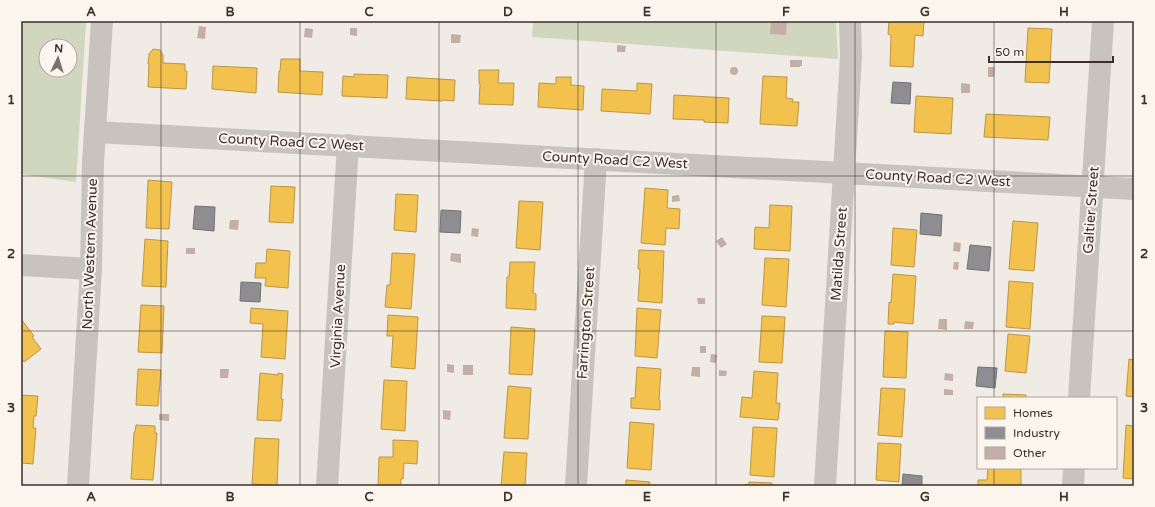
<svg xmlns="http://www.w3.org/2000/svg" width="1155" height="507" font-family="'Varela Round',sans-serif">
<rect width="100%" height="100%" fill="#f0ebe5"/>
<g fill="#d1d6bf" fill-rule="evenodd">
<path d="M21 21H86L76 182 21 174ZM46 46H70V70H46Z"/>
<path d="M533 21H836L838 59 532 37Z"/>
</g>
<g fill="#f2c14e" stroke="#bb9644">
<path d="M889 21H924L923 36 915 35 913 67 890 66 891 35 888 34Z"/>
<path d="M1028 28 1052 29 1049 83 1025 82Z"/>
<path d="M153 49 160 50 163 55V63L185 64V71H187L186 89 148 87 149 64H148L149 54Z"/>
<path d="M281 59H300V71L323 72 322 95 278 92 279 71H280Z"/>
<path d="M213 66 257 68 256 93 212 89Z"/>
<path d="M479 70H499L498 83H514L513 105 479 104 480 84 479 83Z"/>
<path d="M354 74 388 75 387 98 342 96 343 76 354 77Z"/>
<path d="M763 76 787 77 786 98 793 99 792 102H799L797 126 760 124Z"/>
<path d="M407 77 455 80 454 101 443 100 442 101 406 99Z"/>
<path d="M556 77H571V85L584 86 583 110 538 107 539 83 556 84Z"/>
<path d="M637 83 652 84 650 114 601 111 602 89 637 91Z"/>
<path d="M674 95 729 98 728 123 704 122V120L673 119Z"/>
<path d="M916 96 953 98 951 134 914 132Z"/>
<path d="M986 114 1050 117 1048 140 984 137Z"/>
<path d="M148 180 172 182 169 229 146 228Z"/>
<path d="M271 186 295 187 293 223 269 222Z"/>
<path d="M645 188 668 190 667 208 680 209 679 229 666 228 665 245 641 243Z"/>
<path d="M396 194 418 195 416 232 394 230Z"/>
<path d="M519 201 543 202 540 250 516 248Z"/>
<path d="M770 205 792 206 790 251 754 249 755 227 769 228Z"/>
<path d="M1013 221 1038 223 1034 271 1009 269Z"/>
<path d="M893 228 917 230 914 267 891 265Z"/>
<path d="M145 239 168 241 166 287 142 286Z"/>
<path d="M267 249 290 251 288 288 265 286 266 278H255L256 263H266Z"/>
<path d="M639 250 664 251 662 303 638 301 640 269H638Z"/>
<path d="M392 253 415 254 411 309 385 307 387 285H390Z"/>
<path d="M765 258 789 259 786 307 762 305Z"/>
<path d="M510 262H535L533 293 536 294V310L506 308 507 277H509Z"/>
<path d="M893 274 916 276 913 324 894 322V324H888L889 302 891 303Z"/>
<path d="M1009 281 1033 283 1030 329 1006 327Z"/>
<path d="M141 305 164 306 162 353 138 352Z"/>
<path d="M251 308 288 311 285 359 261 357 263 324 250 323Z"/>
<path d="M637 308 661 310 657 358 635 356Z"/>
<path d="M388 315 418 317 415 369 391 367 393 336H387Z"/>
<path d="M762 316 785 317 782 363 759 362Z"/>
<path d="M21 319 34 336 32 337 41 349 24 362 21 359Z"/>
<path d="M511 327 535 329 532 375 509 374Z"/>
<path d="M885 331 908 332 906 378 883 377Z"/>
<path d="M1008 334 1030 336 1026 373 1005 371Z"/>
<path d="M1129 359 1134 360V397L1126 396Z"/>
<path d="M637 367 661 369 659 400H660V410L631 408V398H635Z"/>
<path d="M138 369 161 370 158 406 136 405Z"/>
<path d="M754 371 778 373 776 403H780L778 420 740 417 742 397 752 398Z"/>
<path d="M260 373 278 375V373L283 374 281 399H283L281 421 257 420Z"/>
<path d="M384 380 407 381 405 431 381 429Z"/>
<path d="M508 386 531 388 528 439 504 438Z"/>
<path d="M881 388 905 389 902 437 878 435Z"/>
<path d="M1003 394 1026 395V398H1003Z"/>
<path d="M21 395 38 396 36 416H34L33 428H36L33 464 21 463Z"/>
<path d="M630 422 654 424 651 470 627 468Z"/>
<path d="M136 425 155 426V433H157L153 480 131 479 134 432H135Z"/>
<path d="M1126 425 1134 426V479L1123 478Z"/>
<path d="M753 427 777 428 774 477 750 475Z"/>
<path d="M255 438 279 439 277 486 252 484Z"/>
<path d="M393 440 418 441 417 464 404 463 403 479H401V486H378L379 457H393Z"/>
<path d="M878 443 901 444 899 482 876 480Z"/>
<path d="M504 452 527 453 525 486H501Z"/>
<path d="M988 468H1021V486H978V480H987Z"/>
<path d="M626 480 650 482 649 486H626Z"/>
<path d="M749 482 772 483V486H745V484L748 485Z"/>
</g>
<g fill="#8d8d92" stroke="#747173">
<path d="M893 82 911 83 910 104 891 103Z"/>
<path d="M195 206 215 207 214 231 193 229Z"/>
<path d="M441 210 461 211 460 233 440 232Z"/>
<path d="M921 213 942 215 941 236 920 234Z"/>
<path d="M970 245 991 247 989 271 967 269Z"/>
<path d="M241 282 261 283 260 302 240 301Z"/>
<path d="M978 367 997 368 995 388 976 386Z"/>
<path d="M903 474 922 476V486H902Z"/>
</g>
<g fill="#c3afa7">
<path d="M771 21H787L786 35 770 34Z"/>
<path d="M199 26 206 27 205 39 197 38Z"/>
<path d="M305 28 313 29 312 38 304 37Z"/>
<path d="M350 28H357V36L350 35Z"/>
<path d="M451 34 461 35 460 43H451Z"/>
<path d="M617 45 626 46 625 52H617Z"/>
<path d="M790 60H802V66H800V67H790Z"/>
<circle cx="734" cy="71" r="4"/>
<path d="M988 67H995L994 77H988Z"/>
<path d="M961 83 970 84V93H961Z"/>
<path d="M679 195 680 201 672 202V196Z"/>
<path d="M230 220H239L238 230 229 229Z"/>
<path d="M472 228 479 229 478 237 471 236Z"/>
<path d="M722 237 727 244 721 248 716 241Z"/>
<path d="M954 242 961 243 960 252 953 251Z"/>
<rect x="186" y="248" width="9" height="6"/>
<path d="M451 253 461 254V263L450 261Z"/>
<path d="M954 262H959L958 270 953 269Z"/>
<path d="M697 298H705V304H698Z"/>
<path d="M939 319H947V330L938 329Z"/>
<path d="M965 321 974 322 973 329H964Z"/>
<rect x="700" y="346" width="6" height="7"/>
<path d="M711 354 717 355 716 363 710 362Z"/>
<path d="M447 364 454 365V373L447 372Z"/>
<rect x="463" y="365" width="10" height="10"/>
<path d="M692 367H700V377L691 376Z"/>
<path d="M220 369H229L228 378H220Z"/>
<path d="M719 370 727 371 726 376H719Z"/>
<path d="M945 373 953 374V381L944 380Z"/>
<path d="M944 389 953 390V395H944Z"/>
<path d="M443 410 451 411 450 420 443 419Z"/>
<path d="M159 414H169V421L159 420Z"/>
</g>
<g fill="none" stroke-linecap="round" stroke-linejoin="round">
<g stroke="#c9c3be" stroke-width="22">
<path d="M95 132 1134 189"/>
<path d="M21 265 91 269"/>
<path d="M1079 398 1103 21"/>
<path d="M78 486 91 269 93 162 102 21"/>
<path d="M327 486 348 145"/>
<path d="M576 486 596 159"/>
<path d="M825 486 851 56 850 21"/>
<path d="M1073 486 1074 468"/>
</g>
</g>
<path fill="none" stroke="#3b302b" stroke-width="1" stroke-opacity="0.55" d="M161 21V486M300 21V486M439 21V486M578 21V486M716 21V486M855 21V486M994 21V398M21 176H1134M21 331H1134M994 468V486"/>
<g text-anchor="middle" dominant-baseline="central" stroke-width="4" stroke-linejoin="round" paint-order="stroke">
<g font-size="14" fill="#3b302b" stroke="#fbf5ee">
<text transform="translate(291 142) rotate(3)">County Road C2 West</text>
<text transform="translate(615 160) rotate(3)">County Road C2 West</text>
<text transform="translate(938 178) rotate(3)">County Road C2 West</text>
<text transform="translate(1091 210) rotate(-86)">Galtier Street</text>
<text transform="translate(90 254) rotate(-88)">North Western Avenue</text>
<text transform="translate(839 254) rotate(-86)">Matilda Street</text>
<text transform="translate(338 316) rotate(-87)">Virginia Avenue</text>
<text transform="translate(586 323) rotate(-86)">Farrington Street</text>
</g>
</g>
<rect width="1155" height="507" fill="none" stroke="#fbf5ee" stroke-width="44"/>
<rect x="977" y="397" width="140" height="72" fill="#fbf5ee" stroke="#aea6a0"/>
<rect x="985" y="407" width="20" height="12" fill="#f2c14e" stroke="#aea6a0"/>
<text x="1013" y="417" font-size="12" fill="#3b302b">Homes</text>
<rect x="985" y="427" width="20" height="12" fill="#8d8d92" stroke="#aea6a0"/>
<text x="1013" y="437" font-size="12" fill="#3b302b">Industry</text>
<rect x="985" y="447" width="20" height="12" fill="#c3afa7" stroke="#aea6a0"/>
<text x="1013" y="457" font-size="12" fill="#3b302b">Other</text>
<g transform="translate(58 58) rotate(4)"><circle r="19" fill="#fbf5ee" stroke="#aea6a0"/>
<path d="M0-3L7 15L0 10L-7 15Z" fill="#7a716c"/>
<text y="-6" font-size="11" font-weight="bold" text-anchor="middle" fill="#3b302b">N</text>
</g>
<path d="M989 56v6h124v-6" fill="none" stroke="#3b302b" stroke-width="2"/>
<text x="995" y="56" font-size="12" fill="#3b302b" stroke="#fbf5ee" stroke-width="3" paint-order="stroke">50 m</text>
<rect x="22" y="22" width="1111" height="463" fill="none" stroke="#3b302b" stroke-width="1.5"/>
<g font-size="13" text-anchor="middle" font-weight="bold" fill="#3b302b">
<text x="91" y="16">A</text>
<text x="230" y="16">B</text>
<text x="369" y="16">C</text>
<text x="508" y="16">D</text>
<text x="647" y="16">E</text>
<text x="786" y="16">F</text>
<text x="925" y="16">G</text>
<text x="1064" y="16">H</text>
<text x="11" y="104">1</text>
<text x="1144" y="104">1</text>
<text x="11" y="258">2</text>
<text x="1144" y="258">2</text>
<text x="11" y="412">3</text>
<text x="1144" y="412">3</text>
<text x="91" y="501">A</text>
<text x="230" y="501">B</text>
<text x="369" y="501">C</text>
<text x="508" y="501">D</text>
<text x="647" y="501">E</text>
<text x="786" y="501">F</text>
<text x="925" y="501">G</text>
<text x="1064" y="501">H</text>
</g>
</svg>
